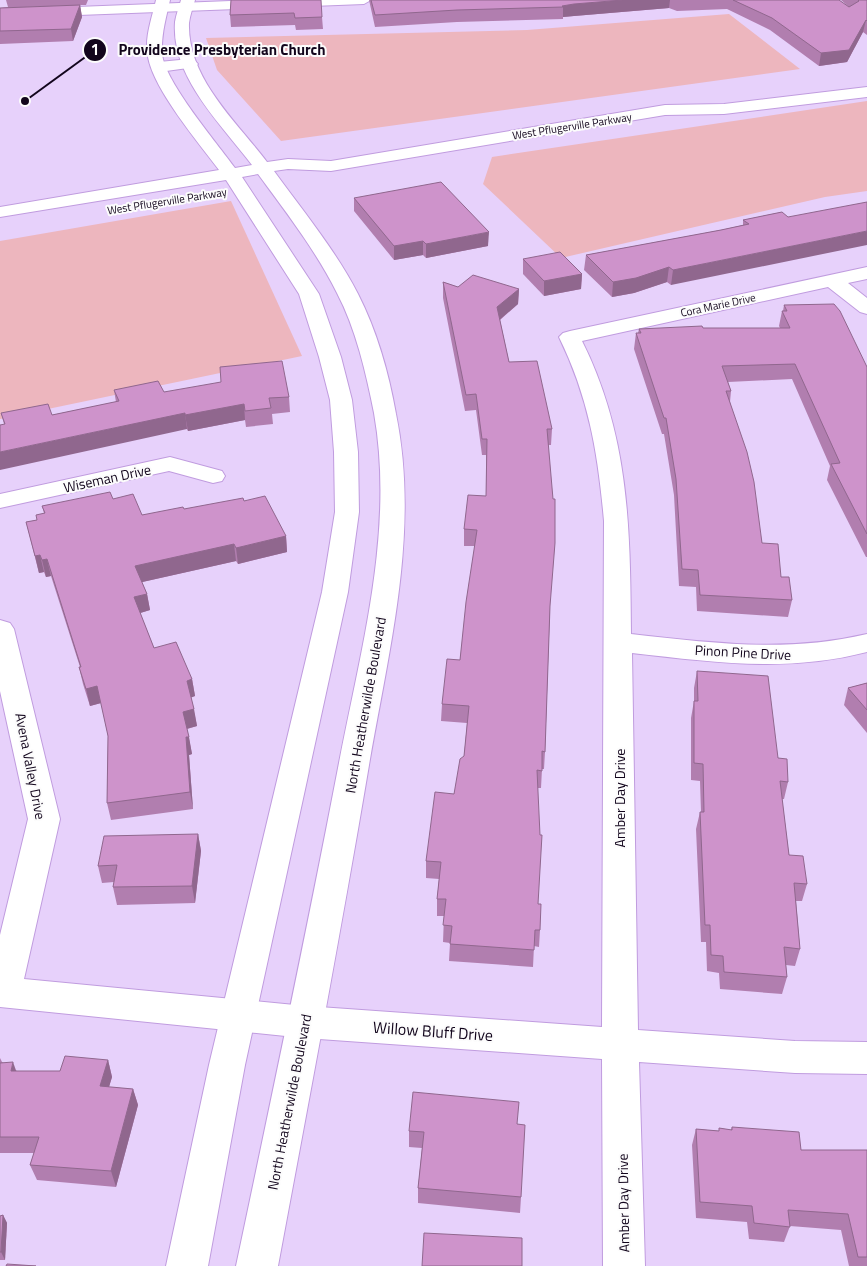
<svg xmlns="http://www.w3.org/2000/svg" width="867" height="1266" font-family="'Titillium Web',sans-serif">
<rect width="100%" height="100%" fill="#e7d1fb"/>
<g fill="#edb6be">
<path d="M729 14 800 69 281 141 217 70 206 38 527 30Z"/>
<path d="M867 101V191L825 197 561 258 483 184 492 157Z"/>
<path d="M231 201 302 356 0 419V241Z"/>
</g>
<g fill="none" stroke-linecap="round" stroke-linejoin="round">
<defs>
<g id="minor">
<path d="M256 0H371L364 4 0 18V10Z"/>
<path d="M190 59 195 61 198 64 195 67 159 72 151 67 159 62Z"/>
<path d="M867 267V279L848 283 867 298V314L860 312 828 287 582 341C630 437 630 530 631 634 713 643 786 653 867 634V652C786 673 713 662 632 653L638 1030 795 1041 867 1042V1074L795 1073 639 1062 645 1266H603L602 1059 305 1038 0 1007V935L28 819 0 691V620L10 623 14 629 60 819 24 979 305 1006 602 1027 604 521C598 454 589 398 559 337L563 333 570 331Z"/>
<path d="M170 457 222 471 225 476 222 481 213 483 169 471 0 508V494Z"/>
</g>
<path id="major" d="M156 0H170C166 18 161 35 162 54 165 82 217 143 235 168L252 165C221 124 171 77 175 22 176 15 179 7 181 0H195C193 7 190 15 189 23 187 78 237 122 267 162L288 159 331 161 665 105 724 104 867 87V97L724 114 665 115 331 171 288 169 274 171C303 211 336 251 358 294 377 331 389 374 396 414 420 531 389 649 369 765 341 932 309 1099 278 1266H236C271 1100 306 935 338 768 360 652 395 532 374 413 366 373 356 329 337 293 316 251 286 212 258 174L242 177 319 294 341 357 352 400 358 452 359 512 348 592 245 1065 208 1266H166L209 1065 322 592 335 512 334 452 330 400 319 357 299 294 226 180 0 217V207L219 170C198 142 154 90 148 57 144 38 152 18 156 0Z"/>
</defs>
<use href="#minor" stroke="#c09cdf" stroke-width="2"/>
<use href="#major" stroke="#c09cdf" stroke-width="2"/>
<use href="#minor" fill="#fff" fill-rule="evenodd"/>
<use href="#major" fill="#fff" fill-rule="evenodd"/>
</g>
<g fill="#b17eaf">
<path d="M6 0H88L86 5H80L82 17 73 41 0 44V8L8 7Z"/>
<path d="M231 0 322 17 323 29 296 30 295 25 231 27 230 15Z"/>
<path d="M369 0H839L849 7 841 0H867V35L863 32 847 62 819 66 770 30 727 9 677 11 669 8 574 16 563 17V19L457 22 375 27Z"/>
<path d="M354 198 488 246 426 258 423 255 394 260 354 211Z"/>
<path d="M782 212 671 285 667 282 634 293 612 297 584 270 586 255 721 230 743 225V220Z"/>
<path d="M523 259 582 274 581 289 544 296 523 274Z"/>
<path d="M443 282 458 287 519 289 518 304 500 320 509 362 552 429 551 445H548L550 610 545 752 544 769H542L541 788H538V904L540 930 539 947 534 946 533 967 449 961 450 943 443 942 444 916H437V899L439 879 426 878V861L454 794 464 756 467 723 441 721 442 704 460 660 475 546H464V529L486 496V455H482L476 410 465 411 443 298Z"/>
<path d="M784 305 867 367V557H866L827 480 830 466 792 379 728 382 731 391 730 402 762 543 781 577 792 600 788 617 697 611 696 587 679 586 674 495 664 434H662L634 349 636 333H638L639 329 780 328 779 326 782 311H783Z"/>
<path d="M114 390 289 397 290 412 272 414 273 424 246 427 245 420 188 431 187 429 4 424 1 413 52 415 116 402Z"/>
<path d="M113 499 142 515 244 501 286 536 287 552 238 564 236 561 142 582 147 594 150 610 140 613 154 648 192 679 195 696 191 697 197 726 187 729 192 754 189 755 193 809 111 820 107 803 108 736 101 703 90 706 83 684 79 667H80L51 576 46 577 44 572 39 573 26 522 37 520 44 513 42 506Z"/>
<path d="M697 671 778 758 788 782 784 799H782L789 855 807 884 802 901H796L800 949 795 966 786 965 787 977 782 994 720 989 719 973 707 971 706 942H701L696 829 700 812H701L700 781 691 780V718L694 701V688Z"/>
<path d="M867 683V733L844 705 848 688Z"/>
<path d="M198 834 201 851 195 903 117 905 113 887 114 882 102 883 98 866Z"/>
<path d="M0 1058 2 1062 17 1071H60L108 1060 112 1077 109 1087 133 1089 138 1105 116 1187 37 1180 30 1165 34 1153H0Z"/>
<path d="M517 1124 521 1197 520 1213 418 1203V1188L422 1148 409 1147V1131Z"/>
<path d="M732 1127 801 1150H867V1266H849L841 1230 790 1226 784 1242 749 1239 747 1222 696 1218 692 1145 696 1129 719 1131V1128L731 1130Z"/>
<path d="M3 1215 7 1223 5 1260H0V1216Z"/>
</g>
<g fill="#90678e">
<path d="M623 0H670L669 8 574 16 563 17V7L562 6 574 4Z"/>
<path d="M80 5 82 17 73 41 71 29Z"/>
<path d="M866 20 863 32 847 62 819 66 821 53Z"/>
<path d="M867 231V245L671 285 673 270Z"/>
<path d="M489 232 488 246 426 258V244Z"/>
<path d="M423 241V255L394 260V246Z"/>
<path d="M669 267 667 282 634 293 612 297 613 282Z"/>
<path d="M582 274 581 289 544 296V281Z"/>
<path d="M519 289 518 304 497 322V307Z"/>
<path d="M244 404 245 420 188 431 185 415Z"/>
<path d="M185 413 187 429 0 470V452Z"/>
<path d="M286 536 287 552 238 564 236 548Z"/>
<path d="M234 544 236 561 138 583 135 566Z"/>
<path d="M40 555 44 572 39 573 35 556Z"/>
<path d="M47 559 51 576 46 577 42 560Z"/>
<path d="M147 594 150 610 137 614 134 597Z"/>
<path d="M192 679 195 696 190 698 187 681Z"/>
<path d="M97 686 101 703 90 706 86 689Z"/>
<path d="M194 709 197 726 186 729 183 712Z"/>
<path d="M186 737H189L192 754 189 755 193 809 190 792Z"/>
<path d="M198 834 201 851 195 903 192 886Z"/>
<path d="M108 1060 112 1077 104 1103 100 1086Z"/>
<path d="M13 1062 19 1079 11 1071Z"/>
<path d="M133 1089 138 1105 116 1187 111 1171Z"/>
<path d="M3 1215 7 1223 5 1260 1 1252Z"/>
</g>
<g fill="#ce93cb" stroke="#90678e">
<path d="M231 0H321L322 17 295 18 294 13 230 15Z"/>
<path d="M371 0H623L574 4 562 6 563 7 457 10 375 15Z"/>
<path d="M733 0H839L849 7 859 1 858 0H867V21L866 20 849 50 821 53 772 18Z"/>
<path d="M80 5 71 29 0 31V8Z"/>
<path d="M441 182 489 232 426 244 423 241 394 246 354 198Z"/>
<path d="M867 202V231L673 270 669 267 636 278 613 282 586 255 721 230 749 224 743 220 782 212 788 217Z"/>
<path d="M560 252 582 274 544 281 523 259Z"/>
<path d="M473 275 519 289 497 307 509 362 537 361 552 429H547L553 499H555V543L550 606 545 752 542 751V771L537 770 540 835H542L538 904H541L540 930H535L534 950 450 944 452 926 443 925 446 899H437L441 862 426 861 435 792 454 794 460 759 464 756 469 706 442 704 447 659 460 660 466 602 477 530 464 529 468 495 486 496 487 439H482L476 394 466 395 443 282 458 287Z"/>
<path d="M834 304 840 311 867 367V534L831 464 840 463 795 364 722 366 731 391H726L747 452 754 482 762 543 778 544 781 577H789L792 600 700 595 698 570 682 569 676 479 666 418H664L636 333H641L639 329 702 326 703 328H790L782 311H787L784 305Z"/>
<path d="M282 361 289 397 269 398 271 408 245 411 244 404 185 415V413L0 452V425L5 424 1 413 48 404 52 415 119 401 114 390 158 381 164 392 221 382 220 367Z"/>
<path d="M110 492 113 499 133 494 142 515 183 507 184 509 243 498 244 501 265 496 286 536 236 548 234 544 135 566 147 594 134 597 154 648 176 642 192 679 187 681 194 709 183 712 189 737H186L190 792 107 803 108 736 97 686 86 689 79 667H81L47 559 42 560 40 555 35 556 26 522 37 520 36 515 45 513 42 506Z"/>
<path d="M697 671 768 676 778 758 787 759 788 782 780 781 789 855 803 856 807 884 794 883 800 949 784 947 787 977 724 972 723 956 711 955 710 925H705L700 812H704L703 764 694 763V701H698Z"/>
<path d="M867 683V710L848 688Z"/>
<path d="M198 834 192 886 113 887 117 865 98 866 104 836Z"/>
<path d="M65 1056 108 1060 100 1086 133 1089 111 1171 30 1165 39 1137H0V1063L13 1062 11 1071H60Z"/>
<path d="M413 1092 519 1102 517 1124 525 1125 521 1197 418 1188 424 1132 409 1131Z"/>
<path d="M732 1127 799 1132 801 1150H867V1257H858L848 1214 788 1210 790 1227 754 1223 752 1206 700 1202 696 1129 719 1131V1128L732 1130Z"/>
<path d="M3 1215 1 1252H0V1216Z"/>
<path d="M424 1233 522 1238V1266H422Z"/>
<path d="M7 1264 36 1266H6Z"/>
</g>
<g text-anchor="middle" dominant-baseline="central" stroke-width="4" stroke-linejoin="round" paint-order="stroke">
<g font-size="11" fill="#12051c" stroke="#fcfcfc">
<text transform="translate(572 126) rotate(-9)">West Pflugerville Parkway</text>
<text transform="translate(167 201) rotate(-9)">West Pflugerville Parkway</text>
<text transform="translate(718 305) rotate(-12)">Cora Marie Drive</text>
</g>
<g font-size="14" fill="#12051c" stroke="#fcfcfc">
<text transform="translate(107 478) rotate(-12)">Wiseman Drive</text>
<text transform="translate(743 652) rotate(3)">Pinon Pine Drive</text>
<text transform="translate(365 705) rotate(-80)">North Heatherwilde Boulevard</text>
<text transform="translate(31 766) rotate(79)">Avena Valley Drive</text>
<text transform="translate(619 798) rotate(-90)">Amber Day Drive</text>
<text transform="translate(289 1102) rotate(-79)">North Heatherwilde Boulevard</text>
<text transform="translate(623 1203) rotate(-91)">Amber Day Drive</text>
</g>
<g font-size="16" fill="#12051c" stroke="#fcfcfc">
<text transform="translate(433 1031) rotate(4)">Willow Bluff Drive</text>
</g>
</g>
<path fill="none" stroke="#12051c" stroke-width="2" d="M25 101L95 50"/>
<g fill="#12051c" stroke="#fcfcfc" stroke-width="2">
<circle cx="25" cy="101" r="5"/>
<circle cx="95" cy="50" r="12"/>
</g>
<g font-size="15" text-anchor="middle" font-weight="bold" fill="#fff">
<text x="95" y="55">1</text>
</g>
<g font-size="15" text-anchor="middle" font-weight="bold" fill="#12051c" stroke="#fcfcfc" stroke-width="4" stroke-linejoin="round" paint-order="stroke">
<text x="222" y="55">Providence Presbyterian Church</text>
</g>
</svg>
